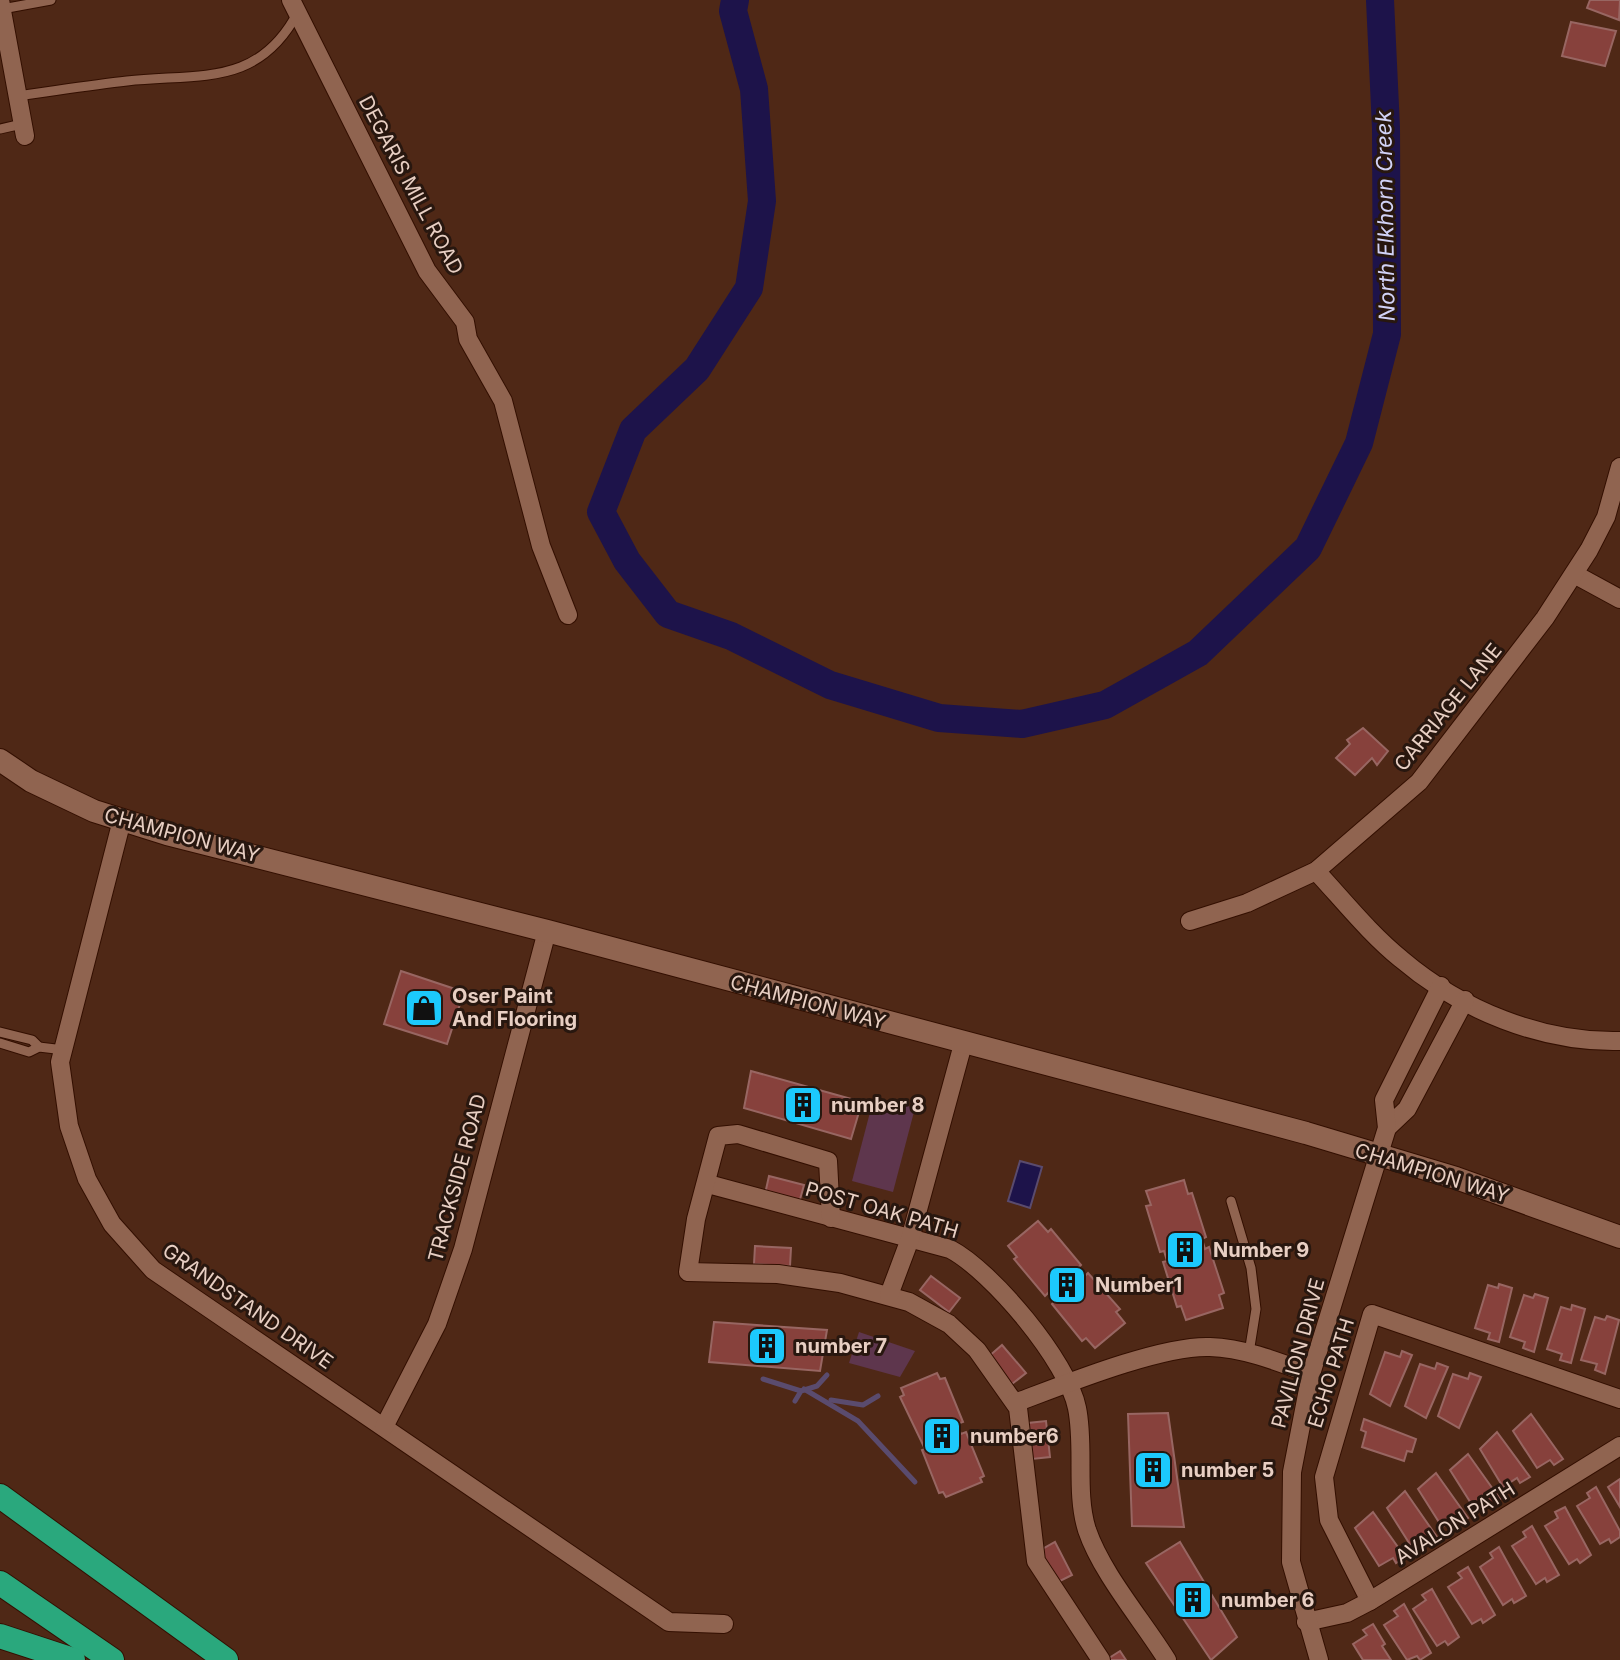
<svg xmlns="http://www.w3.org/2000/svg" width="1620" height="1660" font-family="Inter,sans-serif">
<rect width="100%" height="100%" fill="#4f2816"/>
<g fill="#5e364d">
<path d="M874 1097 915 1108 893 1192 852 1181Z"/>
<path d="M859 1332 915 1351 900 1377 849 1363Z"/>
</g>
<path fill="#1d134a" stroke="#5a4b6e" stroke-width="2" d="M1020 1161 1042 1167 1030 1208 1008 1201Z"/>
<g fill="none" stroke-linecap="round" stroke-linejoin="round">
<g stroke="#5a4b6e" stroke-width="5">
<path d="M763 1379 801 1391"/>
<path d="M804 1389 858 1421 915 1482"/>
<path d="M831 1400 863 1405 878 1396"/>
<path d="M795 1401 801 1391 817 1386 827 1375"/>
</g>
<path stroke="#1d134a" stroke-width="28" d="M735 0 733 11 754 89 762 201 749 288 697 369 633 430 601 512 627 561 668 614 731 636 830 685 939 718 1022 724 1105 705 1198 653 1308 548 1359 443 1387 334 1386 128 1380 0"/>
</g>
<g fill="#87413c" stroke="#986662" stroke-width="2">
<path d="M1590 0H1620L1619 20 1587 8Z"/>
<path d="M1571 22 1616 31 1605 66 1562 56Z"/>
<path d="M1363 728 1388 751 1377 765 1372 758 1355 775 1336 758 1350 744 1347 740Z"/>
<path d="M401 971 464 992 447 1044 384 1024Z"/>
<path d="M751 1071 862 1102 851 1139 744 1108Z"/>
<path d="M769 1176 804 1185 799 1203 765 1194Z"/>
<path d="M1184 1180 1188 1194 1192 1193 1206 1237 1202 1239 1205 1249 1209 1247 1224 1293 1219 1295 1223 1308 1186 1320 1181 1306 1177 1307 1163 1262 1167 1261 1164 1251 1160 1252 1146 1206 1151 1205 1146 1191Z"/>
<path d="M1038 1221 1048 1232 1051 1229 1081 1265 1078 1268 1085 1276 1088 1273 1120 1309 1116 1312 1125 1323 1095 1348 1086 1338 1082 1341 1052 1304 1055 1301 1048 1293 1045 1296 1014 1259 1017 1257 1008 1246Z"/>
<path d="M755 1246 791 1248 790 1266 754 1264Z"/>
<path d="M931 1276 960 1298 949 1312 920 1290Z"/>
<path d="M1499 1284 1512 1288 1499 1342 1488 1339 1490 1333 1475 1328 1488 1285 1498 1288Z"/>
<path d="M1535 1294 1548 1298 1534 1352 1523 1348 1525 1342 1510 1337 1524 1295 1533 1298Z"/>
<path d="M1572 1305 1585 1309 1571 1363 1560 1360 1562 1354 1547 1349 1561 1307 1571 1310Z"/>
<path d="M1607 1316 1619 1320 1605 1374 1595 1370 1597 1364 1581 1360 1595 1317 1605 1320Z"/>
<path d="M714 1322 827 1330 820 1371 709 1362Z"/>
<path d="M1002 1345 1026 1373 1012 1384 988 1357Z"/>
<path d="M1402 1351 1412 1355 1390 1406 1370 1394 1385 1352 1400 1357Z"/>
<path d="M1437 1363 1448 1367 1426 1418 1405 1406 1420 1364 1435 1369Z"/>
<path d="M937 1373 940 1379 945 1378 963 1422 957 1424 961 1434 966 1432 984 1476 980 1478 982 1482 946 1497 943 1492 939 1493 922 1450 925 1449 900 1397 904 1395 901 1388Z"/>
<path d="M1470 1373 1481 1377 1459 1428 1438 1416 1453 1374 1468 1379Z"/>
<path d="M1168 1413 1184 1527 1132 1526 1128 1414Z"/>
<path d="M1531 1414 1563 1459 1554 1465 1550 1460 1537 1468 1513 1431Z"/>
<path d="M1364 1419 1416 1439 1412 1452 1407 1451 1404 1461 1362 1447 1366 1432 1361 1430Z"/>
<path d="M1046 1421 1050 1457 1032 1459 1028 1423Z"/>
<path d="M1497 1432 1530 1477 1520 1483 1517 1478 1503 1487 1480 1449Z"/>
<path d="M1468 1454 1500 1499 1491 1505 1488 1499 1474 1508 1450 1470Z"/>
<path d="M1436 1473 1468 1518 1458 1524 1455 1518 1442 1527 1418 1489Z"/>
<path d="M1620 1479V1507L1608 1487Z"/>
<path d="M1596 1487 1620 1531V1537L1611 1543 1609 1539 1600 1544 1577 1506 1590 1498 1587 1493Z"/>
<path d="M1405 1491 1437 1537 1428 1542 1424 1537 1411 1546 1387 1508Z"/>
<path d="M1565 1507 1591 1555 1580 1563 1577 1559 1569 1564 1545 1526 1558 1518 1555 1512Z"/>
<path d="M1373 1512 1405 1557 1396 1563 1393 1558 1379 1566 1355 1528Z"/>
<path d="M1532 1526 1559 1575 1547 1582 1545 1578 1536 1584 1512 1546 1526 1537 1523 1532Z"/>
<path d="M1055 1542 1072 1575 1056 1583 1039 1551Z"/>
<path d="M1180 1542 1237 1637 1211 1660 1146 1563Z"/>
<path d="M1499 1547 1526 1596 1514 1603 1512 1599 1503 1605 1480 1567 1493 1558 1490 1553Z"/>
<path d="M1468 1567 1495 1615 1483 1623 1481 1619 1472 1624 1448 1587 1462 1578 1458 1573Z"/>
<path d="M1432 1589 1459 1637 1448 1645 1445 1641 1437 1646 1413 1609 1426 1600 1422 1595Z"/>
<path d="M1404 1604 1431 1653 1420 1660 1417 1656 1407 1660 1384 1625 1398 1616 1394 1611Z"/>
<path d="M1373 1624 1385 1644 1382 1646 1391 1660H1363L1353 1644 1367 1635 1363 1630Z"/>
<path d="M1120 1651 1126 1660H1106Z"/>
</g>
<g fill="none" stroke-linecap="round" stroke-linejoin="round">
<defs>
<g id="service">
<path d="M2 9 51 0"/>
<path d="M17 96C54 91 91 85 127 81 199 73 258 88 298 12"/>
<path d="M0 129 22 124"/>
<path d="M0 1032 32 1040 39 1047"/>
<path d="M0 1043 29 1052 39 1047 64 1050"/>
<path d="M1231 1201 1251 1268 1256 1309 1249 1353"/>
</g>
<g id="minor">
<path d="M0 0 25 136"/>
<path d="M291 0 427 271 465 322 468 339 503 401 541 546 568 615"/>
<path d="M1574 574 1620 599"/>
<path d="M122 820 60 1062 69 1126 87 1179 112 1224 153 1270 669 1622 724 1624"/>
<path d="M1316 871C1343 900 1370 934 1401 959 1461 1010 1542 1043 1620 1041"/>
<path d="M1190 921 1247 903 1316 871 1419 782 1545 618 1589 550 1606 517 1620 467"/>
<path d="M1387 1128 1407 1109 1465 1000"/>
<path d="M708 1184 950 1249C992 1271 1068 1362 1077 1408 1085 1447 1075 1492 1087 1530 1102 1574 1143 1621 1167 1660"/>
<path d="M831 1218 828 1161 738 1134 718 1136 696 1219 688 1272 778 1274 840 1283 909 1302 949 1324 977 1350 1018 1408 1036 1561 1101 1660"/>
<path d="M889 1295 910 1239 963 1044"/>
<path d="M1015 1403C1063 1385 1161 1345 1210 1347 1244 1348 1279 1362 1311 1374"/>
<path d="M384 1427 437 1324 463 1249 547 931"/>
<path d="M1370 1601 1329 1520 1324 1477 1372 1314 1620 1399"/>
<path d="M1306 1622 1347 1613 1370 1601 1620 1446"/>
<path d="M1319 1660 1291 1562 1292 1472 1311 1374 1387 1128 1384 1100 1441 986"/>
</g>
<path id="secondary" d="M0 760 31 781 94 811 167 834 547 931 1306 1133 1456 1178 1620 1237"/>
<g id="motorway">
<path d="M0 1496 226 1660"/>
<path d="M0 1583 112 1660"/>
<path d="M0 1636 73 1660"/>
</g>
</defs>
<use href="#service" stroke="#330f00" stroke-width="11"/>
<use href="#minor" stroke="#330f00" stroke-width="20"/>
<use href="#secondary" stroke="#330f00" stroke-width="24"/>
<use href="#motorway" stroke="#330f00" stroke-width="26"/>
<use href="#service" stroke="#906450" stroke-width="9"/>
<use href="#minor" stroke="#906450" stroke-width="18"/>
<use href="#secondary" stroke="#906450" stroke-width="22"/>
<use href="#motorway" stroke="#2aa87d" stroke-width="24"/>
</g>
<defs>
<symbol id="shop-square" viewBox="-11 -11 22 22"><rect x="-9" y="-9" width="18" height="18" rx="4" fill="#1cc9fc" stroke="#28170f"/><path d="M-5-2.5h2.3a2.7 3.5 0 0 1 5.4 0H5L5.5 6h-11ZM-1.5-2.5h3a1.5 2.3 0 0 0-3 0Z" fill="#111"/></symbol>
<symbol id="building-square" viewBox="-11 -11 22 22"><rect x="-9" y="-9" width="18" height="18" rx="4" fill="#1cc9fc" stroke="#28170f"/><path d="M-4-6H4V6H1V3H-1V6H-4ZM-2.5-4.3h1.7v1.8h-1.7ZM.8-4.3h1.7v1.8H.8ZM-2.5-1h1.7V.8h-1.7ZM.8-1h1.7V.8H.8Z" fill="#111"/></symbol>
</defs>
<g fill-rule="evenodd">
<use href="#shop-square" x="402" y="986" width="44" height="44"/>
<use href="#building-square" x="781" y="1083" width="44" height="44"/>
<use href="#building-square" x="1163" y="1228" width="44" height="44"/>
<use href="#building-square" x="1045" y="1263" width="44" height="44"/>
<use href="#building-square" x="745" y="1324" width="44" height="44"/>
<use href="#building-square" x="920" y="1414" width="44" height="44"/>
<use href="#building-square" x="1131" y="1448" width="44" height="44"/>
<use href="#building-square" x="1171" y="1578" width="44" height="44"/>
</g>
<g text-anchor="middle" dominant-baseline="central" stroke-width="6" stroke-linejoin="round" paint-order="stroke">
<g font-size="20" fill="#e8cfc3" stroke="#28170f">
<text transform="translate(411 185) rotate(62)">DEGARIS MILL ROAD</text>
<text transform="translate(1448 707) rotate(-51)">CARRIAGE LANE</text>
<text transform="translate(182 835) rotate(15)">CHAMPION WAY</text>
<text transform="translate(808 1002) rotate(15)">CHAMPION WAY</text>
<text transform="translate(1432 1173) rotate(17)">CHAMPION WAY</text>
<text transform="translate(457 1178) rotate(-75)">TRACKSIDE ROAD</text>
<text transform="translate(882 1210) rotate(16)">POST OAK PATH</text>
<text transform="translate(248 1306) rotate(35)">GRANDSTAND DRIVE</text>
<text transform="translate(1298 1353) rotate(-75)">PAVILION DRIVE</text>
<text transform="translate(1331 1373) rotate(-73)">ECHO PATH</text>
<text transform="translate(1455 1523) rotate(-32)">AVALON PATH</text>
</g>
<g font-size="20" font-weight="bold" fill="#e8cfc3" stroke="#28170f" text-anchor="start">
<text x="452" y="996">Oser Paint<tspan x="452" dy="23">And Flooring</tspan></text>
<text x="831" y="1105">number 8</text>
<text x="1213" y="1250">Number 9</text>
<text x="1095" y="1285">Number1</text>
<text x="795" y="1346">number 7</text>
<text x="970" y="1436">number6</text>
<text x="1181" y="1470">number 5</text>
<text x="1221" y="1600">number 6</text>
</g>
<g font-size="22" font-style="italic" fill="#d1d2f6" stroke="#28170f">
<text transform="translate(1385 216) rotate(-91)">North Elkhorn Creek</text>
</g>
</g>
</svg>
